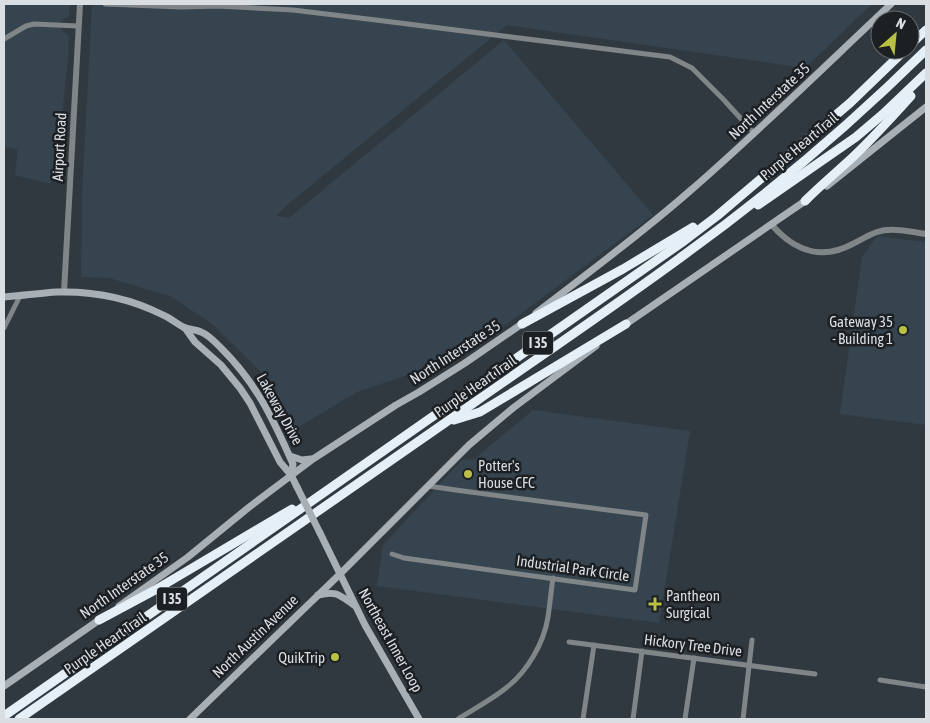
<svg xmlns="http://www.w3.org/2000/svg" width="930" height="723" font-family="'Asap Condensed',sans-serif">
<rect width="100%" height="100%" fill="#313940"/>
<g fill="#36444f">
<path d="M4 4H70L69 16 61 21V29L69 36 68 60 57 157H54L51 184 15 175 18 149 4 147Z"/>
<path d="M92 4H872L805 68 507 25 287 205 276 216 289 218 504 40 653 215 464 356 357 392 290 432 260 371 211 323 170 296 109 278 81 277 82 193Z"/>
<path d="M877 236 926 242V425L840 414 862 257Z"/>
<path d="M533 410 690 431 659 623 377 586 383 545 463 459 473 460Z"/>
</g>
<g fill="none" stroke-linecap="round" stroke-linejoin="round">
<g stroke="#808588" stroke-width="5">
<path d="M105 4 181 7 218 6 293 10 376 20 670 57 692 68 723 99 754 133"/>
<path d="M4 39 26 26 34 24 78 26"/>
<path d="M4 328 20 296"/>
<path d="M392 554 404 558 635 590 646 515 463 491 428 486"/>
<path d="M569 642 815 674"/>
<path d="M880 680 926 687"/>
<path d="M458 719C474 709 491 700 506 688 527 672 544 643 548 617 550 604 551 591 553 578"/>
<path d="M583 719 594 645"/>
<path d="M633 719 642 651"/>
<path d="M685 719 694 658"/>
<path d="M743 719 752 640"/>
</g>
<g stroke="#808588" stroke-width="6">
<path d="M771 224C788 244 811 258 838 250 852 246 863 237 877 232 892 227 911 232 926 234"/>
<path d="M64 292 80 4"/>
</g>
<g stroke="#a9b0b5" stroke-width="7">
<path d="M827 186 926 107"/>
<path d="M4 297C21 296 39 293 57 292 93 291 130 298 163 315 170 318 176 323 183 327 189 330 195 329 201 332 209 335 216 343 222 349 257 384 273 419 293 464L291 475"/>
<path d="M536 313C588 273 641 234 691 190 760 130 825 66 891 4"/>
<path d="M623 326 808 199"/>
<path d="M185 328 195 342 221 365 240 388 250 403 280 462 291 475 297 487"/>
<path d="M290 456 302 460 311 459"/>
<path d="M320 533 365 625 419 719"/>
<path d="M318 595C337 591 338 594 354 605"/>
<path d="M119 606 188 557 248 508 313 459 396 405 419 392 465 363 526 321"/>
<path d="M4 686 102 618"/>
<path d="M190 719 340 574 469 445 513 408 596 346"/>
</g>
<g stroke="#e5eff8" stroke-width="9">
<path d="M910 45 926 30"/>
<path d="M805 201C821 185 838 171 854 156 874 137 893 116 911 96"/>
<path d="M758 205 856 137 883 114 926 73"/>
<path d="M522 324 623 269 693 227"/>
<path d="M454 420 480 412 626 324"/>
<path d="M99 620 155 590 292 509"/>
<path d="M4 716 684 241 717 216 850 103 905 50"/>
<path d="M19 719C171 613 323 507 475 402 545 353 616 305 684 255 770 193 851 124 926 50"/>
</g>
<path stroke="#a9b0b5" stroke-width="7" d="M297 487 320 533"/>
</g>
<g fill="#bac046" stroke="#1c2023" stroke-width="2">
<circle cx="903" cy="330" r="5"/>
<circle cx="468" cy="474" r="5"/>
<path d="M652.5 596.5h5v5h5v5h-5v5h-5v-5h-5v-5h5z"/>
<circle cx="335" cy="657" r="5"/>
</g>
<g text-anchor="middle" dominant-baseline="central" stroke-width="5" stroke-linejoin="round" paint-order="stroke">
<g fill="#1c2023" stroke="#a0a5a9" stroke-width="1">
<rect x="523" y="331.5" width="30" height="23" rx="4"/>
<rect x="157" y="587.5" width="30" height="23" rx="4"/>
</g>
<g font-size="14" font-weight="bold" fill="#d9dee2">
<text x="538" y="343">I 35</text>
<text x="172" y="599">I 35</text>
</g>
<g font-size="15" fill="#d9dee2" stroke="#1c2023">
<text transform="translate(769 101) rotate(-43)">North Interstate 35</text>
<text transform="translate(799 146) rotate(-40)">Purple Heart Trail</text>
<text transform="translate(59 147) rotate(-87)">Airport Road</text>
<text transform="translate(455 352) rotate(-33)">North Interstate 35</text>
<text transform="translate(475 386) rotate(-35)">Purple Heart Trail</text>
<text transform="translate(280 409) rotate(61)">Lakeway Drive</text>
<text transform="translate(573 568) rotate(8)">Industrial Park Circle</text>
<text transform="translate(124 585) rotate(-35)">North Interstate 35</text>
<text transform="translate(255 636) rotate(-44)">North Austin Avenue</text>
<text transform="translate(391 640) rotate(61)">Northeast Inner Loop</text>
<text transform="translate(105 643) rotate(-35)">Purple Heart Trail</text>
<text transform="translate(693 645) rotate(7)">Hickory Tree Drive</text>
</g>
<g font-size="15" fill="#d9dee2" stroke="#1c2023" text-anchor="end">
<text x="893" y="321">Gateway 35<tspan x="893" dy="17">- Building 1</tspan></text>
<text x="478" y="465" text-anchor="start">Potter's<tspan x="478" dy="17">House CFC</tspan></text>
<text x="666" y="595" text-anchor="start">Pantheon<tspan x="666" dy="17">Surgical</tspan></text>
<text x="325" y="657">QuikTrip</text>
</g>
</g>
<rect width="930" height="723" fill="none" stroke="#d9dee2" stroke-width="10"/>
<g transform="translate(895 35) rotate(27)"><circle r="24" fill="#1c2023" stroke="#686c6f"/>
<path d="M0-4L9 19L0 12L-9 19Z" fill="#bac046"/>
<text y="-8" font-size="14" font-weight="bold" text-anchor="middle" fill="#d9dee2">N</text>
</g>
</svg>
